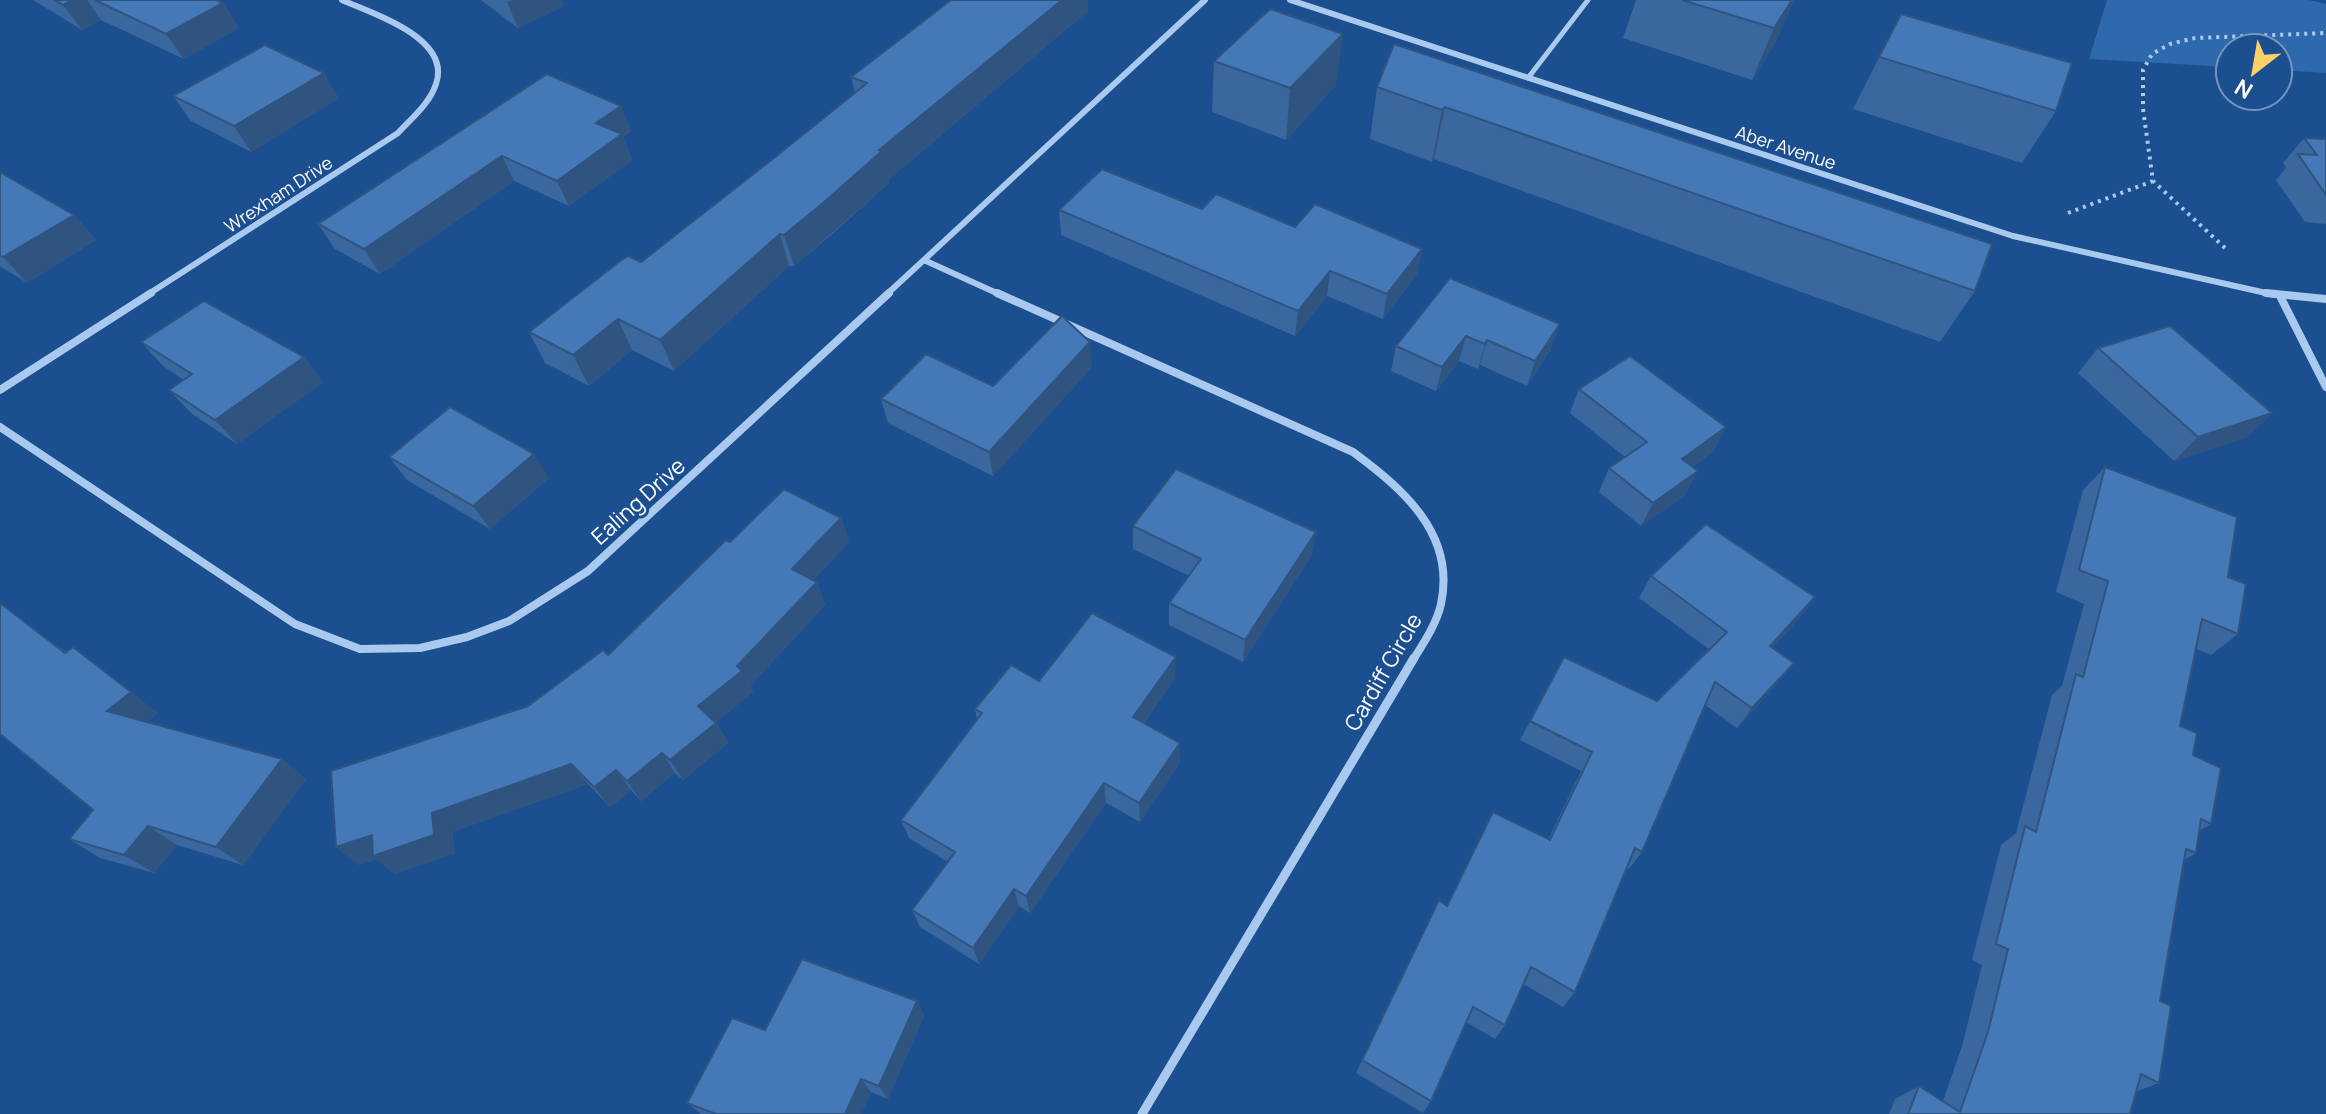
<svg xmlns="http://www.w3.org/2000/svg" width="2326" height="1114" font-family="Manrope,sans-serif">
<rect width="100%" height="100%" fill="#1b4f8f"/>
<path fill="#2e69ad" d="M2107 0H2309L2326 4V73L2278 70V48H2230V67L2089 59Z"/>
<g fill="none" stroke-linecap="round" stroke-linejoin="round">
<g stroke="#a9c9ee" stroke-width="4" stroke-dasharray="3 5" stroke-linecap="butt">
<path d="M2068 213 2153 181"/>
<path d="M2225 248 2153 181 2143 109V70L2152 54 2170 44 2195 38 2326 33"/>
</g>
<path stroke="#a9c9ee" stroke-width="5" d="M1528 78 1588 0"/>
<g stroke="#a9c9ee" stroke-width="6">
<path d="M1290 0 2013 236 2275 295"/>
<path d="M926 261 1001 295"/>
<path d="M147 295 398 133C412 118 430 103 436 84 452 38 373 14 342 0"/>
<path d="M886 295 1205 0"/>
</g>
<g stroke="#a9c9ee" stroke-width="8">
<path d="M997 293 1353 452C1403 489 1456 534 1441 604 1437 623 1423 644 1413 660"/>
<path d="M2266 293 2326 299"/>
<path d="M2280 296 2326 387"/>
<path d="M0 390 151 293"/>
<path d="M0 427 295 624 360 649 420 648 467 637 509 621 588 571 889 293"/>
</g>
<path stroke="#a9c9ee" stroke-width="9" d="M1142 1114 1414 658"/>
</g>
<g fill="#3a679d">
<path d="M33 0H217L223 3 239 28 184 59 101 20 82 30Z"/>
<path d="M481 0H561L564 6 518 28Z"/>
<path d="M949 0H1089L1087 1 1088 11 888 180 889 183 831 235 794 266H789L674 371 632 350 589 386 545 363 529 332 641 262 779 154 855 93 851 77 950 1Z"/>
<path d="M1636 0H1794L1776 41 1752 80 1623 38Z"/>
<path d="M1901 14 2056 111 2022 163 1853 109Z"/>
<path d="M1394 44 1975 291 1940 342 1434 159 1432 162 1370 139 1377 87Z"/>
<path d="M1214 61 1336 85 1286 140 1212 112Z"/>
<path d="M173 96 339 98 251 152 191 121Z"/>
<path d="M621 106 631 131 623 137 632 160 569 206 514 181 380 274 335 249 318 224Z"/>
<path d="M2304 138 2326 139V224L2305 222 2276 180 2286 168 2283 163Z"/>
<path d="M0 172 74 215 96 240 27 283 0 266Z"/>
<path d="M1202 209 1422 249 1417 274 1383 319 1327 296 1295 336 1061 235 1059 210Z"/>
<path d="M1450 278 1551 349 1527 386 1480 365 1478 369 1459 361 1436 391 1391 371 1396 346Z"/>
<path d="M141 342 304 357 323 382 237 444 192 414 169 390 184 380 163 366Z"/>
<path d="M2098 348 2272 413 2247 437 2174 461 2078 373Z"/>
<path d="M1092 367 993 476 888 423 881 399 993 386Z"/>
<path d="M1579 389 1714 451 1692 467 1685 495 1641 526 1599 492 1609 468 1625 457 1570 413Z"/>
<path d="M389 457 549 478 490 529 407 480Z"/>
<path d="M2105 467 2228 577 2238 634 2211 655 2196 649 2180 726 2193 755 2211 824 2199 831 2196 853 2184 860 2160 1001 2159 1083 2135 1092 2130 1114H1889L1895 1099 1919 1086 1943 1101 1962 1046 1982 965 1972 960 2001 845 2016 833 2052 695 2062 686 2084 604 2056 592 2083 490Z"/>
<path d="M841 518 849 542 813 580 817 582 825 605 750 686 753 692 716 722 728 743 683 780 675 773 641 801 631 790 610 807 588 784 452 832 455 853 395 874 376 859 359 865 336 847 528 706 608 655 730 542Z"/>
<path d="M1133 526 1312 555 1243 662 1169 625V603L1189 576 1133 549Z"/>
<path d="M1651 576 1799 619 1772 648 1778 683 1737 728 1705 705 1642 852 1629 869 1627 868 1575 992 1563 1007 1523 984 1505 1025 1495 1039 1466 1022 1431 1101 1423 1113 1356 1073 1439 900 1447 906 1548 840 1581 771 1520 740 1530 721 1657 701 1709 649 1639 598Z"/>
<path d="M50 641 158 713 147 722 282 759 306 779 243 865 177 845 154 873 100 858 69 839 93 810Z"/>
<path d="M1175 678 1144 723 1180 763 1140 822 1106 803 1030 913 1019 906 979 964 920 927 912 910 948 862 909 838 901 820 977 720 975 709 1039 681Z"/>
<path d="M917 1001 924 1016 888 1099 871 1092 861 1114H701L687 1103 765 1030Z"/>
</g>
<g fill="#305480">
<path d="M72 0H87L101 20 82 30 63 5Z"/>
<path d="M512 0H561L564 6 518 28 507 2Z"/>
<path d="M1062 0H1089L1087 1 1088 11 888 180 889 183 794 266 784 235 879 150Z"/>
<path d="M1792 0H1794L1776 41 1752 80 1774 28Z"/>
<path d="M223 3 239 28 184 59 166 34Z"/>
<path d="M1343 34 1336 85 1286 140 1290 88Z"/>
<path d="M324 73 339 98 251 152 234 126Z"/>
<path d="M621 106 631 131 623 137 632 160 569 206 557 181 596 123Z"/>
<path d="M1445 107 1434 159 1432 162 1442 110Z"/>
<path d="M502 156 514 181 380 274 364 249Z"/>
<path d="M74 215 96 240 27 283 3 257Z"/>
<path d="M780 234 789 266 674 371 660 340Z"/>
<path d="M1422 249 1417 274 1383 319 1387 294Z"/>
<path d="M1330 271 1327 296 1295 336 1298 311Z"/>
<path d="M618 319 632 350 589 386 573 355Z"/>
<path d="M1560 324 1551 349 1527 386 1535 361Z"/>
<path d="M1466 336 1459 361 1436 391 1442 367Z"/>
<path d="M1487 340 1480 365 1478 369 1485 344Z"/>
<path d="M1090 342 1092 367 993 476 989 452Z"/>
<path d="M304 357 323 382 237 444 215 420Z"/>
<path d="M2272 413 2247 437 2174 461 2198 437Z"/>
<path d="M1726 427 1714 451 1670 483 1682 459Z"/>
<path d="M534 454 549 478 490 529 473 506Z"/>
<path d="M1698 471 1685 495 1641 526 1653 503Z"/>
<path d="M841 518 849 542 802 592 792 569Z"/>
<path d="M1316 532 1312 555 1243 662 1245 640Z"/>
<path d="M817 582 825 605 750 686 753 692 711 727 698 706Z"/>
<path d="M1815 597 1799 619 1755 667 1770 646Z"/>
<path d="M1176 657 1175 678 1133 738V717Z"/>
<path d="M1794 663 1778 683 1737 728 1752 708Z"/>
<path d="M101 668 158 713 135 732 107 711Z"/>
<path d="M716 723 728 743 683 780 670 760Z"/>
<path d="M1180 743V763L1140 822 1139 803Z"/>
<path d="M662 753 675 773 641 801 627 781Z"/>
<path d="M282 759 306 779 243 865 216 847Z"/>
<path d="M571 764 588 784 452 832 455 853 395 874 376 859 359 865 336 847Z"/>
<path d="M616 770 631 790 610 807 594 787Z"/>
<path d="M1104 783 1106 803 1030 913 1026 896Z"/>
<path d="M148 826 177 845 154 873 124 855Z"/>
<path d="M1014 889 1019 906 979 964 973 948Z"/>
<path d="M917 1001 924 1016 888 1099 879 1086Z"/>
<path d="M861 1079 871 1092 861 1114H845Z"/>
</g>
<g fill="#4478b7" stroke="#305480" stroke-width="2">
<path d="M55 0H72L63 5Z"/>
<path d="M95 0H217L223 3 166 34Z"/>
<path d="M951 0H1062L879 150 882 151 823 203 784 235 780 234 660 340 618 319 573 355 529 332 620 261 628 256 641 262 779 154 867 83 851 77Z"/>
<path d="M1682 0H1792L1774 28Z"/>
<path d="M1270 9 1343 34 1290 88 1214 61Z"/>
<path d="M1901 14 2072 63 2056 111 1879 57Z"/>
<path d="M1394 44 1992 244 1975 291 1445 107 1442 110 1377 87Z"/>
<path d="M265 45 324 73 234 126 173 96Z"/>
<path d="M547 74 621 106 596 123 622 134 557 181 502 156 364 249 318 224Z"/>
<path d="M2304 138 2326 139V195L2298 154 2317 155Z"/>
<path d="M1102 169 1202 209 1216 194 1295 227 1315 204 1422 249 1387 294 1330 271 1298 311 1059 210Z"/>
<path d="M0 172 74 215 3 257 0 256Z"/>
<path d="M1450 278 1560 324 1535 361 1487 340 1485 344 1466 336 1442 367 1396 346Z"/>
<path d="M204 301 304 357 215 420 169 390 192 374 141 342Z"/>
<path d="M1062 316 1090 342 989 452 881 399 926 354 993 386Z"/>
<path d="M2170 326 2272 413 2198 437 2098 348Z"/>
<path d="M1630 356 1726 427 1682 459 1698 471 1653 503 1609 468 1647 442 1579 389Z"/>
<path d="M450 407 534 454 473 506 389 457Z"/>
<path d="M2105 467 2237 517 2228 577 2246 584 2238 634 2202 619 2180 726 2197 733 2193 755 2221 768 2211 824 2201 819 2196 853 2186 849 2160 1001 2171 1006 2159 1083 2141 1074 2130 1114H1908L1919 1086 1960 1112 1988 1032 2008 949 1996 944 2025 826 2036 832 2076 674 2083 677 2108 581 2079 570Z"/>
<path d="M1176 469 1316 532 1245 640 1169 603 1201 559 1133 526Z"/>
<path d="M784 489 841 518 792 569 817 582 737 666 742 671 698 706 716 723 670 760 662 753 627 781 616 770 594 787 571 764 432 813 434 835 373 856 372 835 336 847 331 771 528 706 603 650 608 655 726 540 730 542Z"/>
<path d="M1706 524 1815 597 1770 646 1794 663 1752 708 1715 682 1642 852 1635 848 1575 992 1531 967 1505 1025 1473 1007 1431 1101 1362 1060 1439 900 1447 906 1493 812 1550 840 1592 752 1530 721 1564 657 1657 701 1727 632 1651 576Z"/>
<path d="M0 603 65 653 73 647 131 692 107 711 282 759 216 847 148 826 124 855 69 839 93 810 0 734Z"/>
<path d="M1092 613 1176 657 1133 717 1180 743 1139 803 1104 783 1026 896 1014 889 973 948 912 910 955 852 901 820 982 713 975 709 1011 665 1039 681Z"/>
<path d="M802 959 917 1001 879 1086 861 1079 845 1114H716L687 1103 732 1018 765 1030Z"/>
</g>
<g text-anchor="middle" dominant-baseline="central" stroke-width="6" stroke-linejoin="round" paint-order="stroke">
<g font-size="18" fill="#fff" stroke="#1b4f8f">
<text transform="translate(1786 147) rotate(18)">Aber Avenue</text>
<text transform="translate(278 194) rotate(-33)">Wrexham Drive</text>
</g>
<g font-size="22" fill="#fff" stroke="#1b4f8f">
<text transform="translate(638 501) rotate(-42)">Ealing Drive</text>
<text transform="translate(1383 672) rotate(-60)">Cardiff Circle</text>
</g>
</g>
<g transform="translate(2254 72) rotate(211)"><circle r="38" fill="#1b4f8f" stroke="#7695bc" stroke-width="2"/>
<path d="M0-6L14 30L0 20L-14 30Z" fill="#ffd166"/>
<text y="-12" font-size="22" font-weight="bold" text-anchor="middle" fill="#ffffff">N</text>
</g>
</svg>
